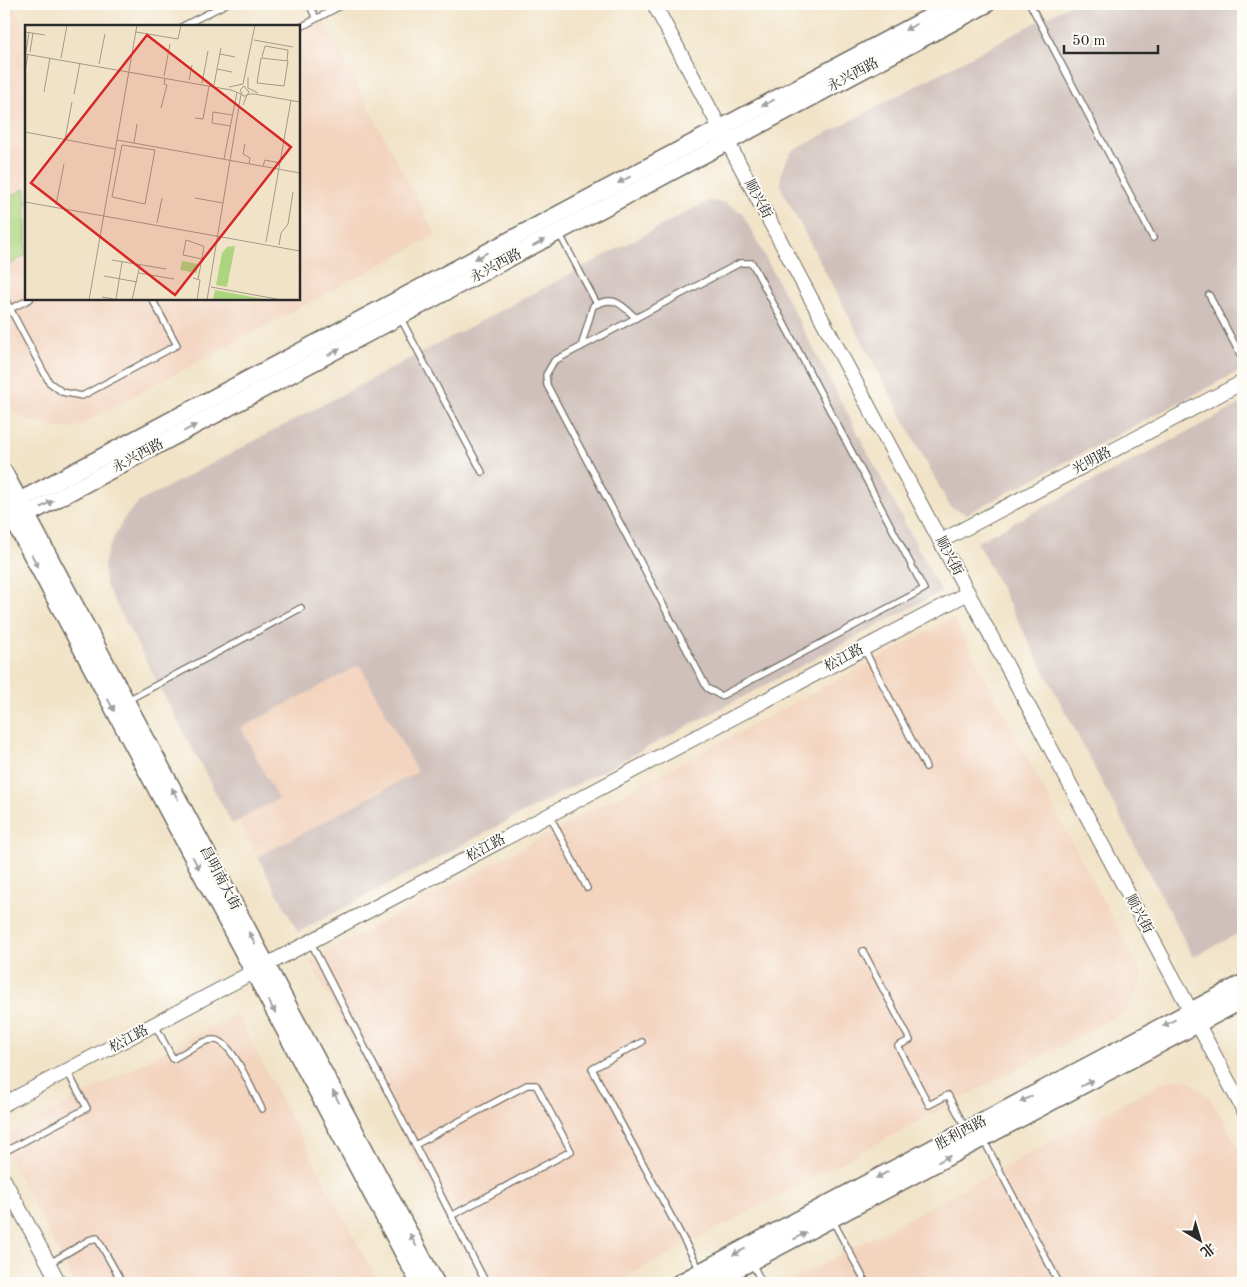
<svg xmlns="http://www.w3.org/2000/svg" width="1247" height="1287" font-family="'Old Standard TT','Noto Serif SC',serif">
<rect width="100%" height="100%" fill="#fdfcf7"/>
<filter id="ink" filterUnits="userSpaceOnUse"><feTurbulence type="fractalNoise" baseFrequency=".02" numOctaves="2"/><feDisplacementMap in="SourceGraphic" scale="10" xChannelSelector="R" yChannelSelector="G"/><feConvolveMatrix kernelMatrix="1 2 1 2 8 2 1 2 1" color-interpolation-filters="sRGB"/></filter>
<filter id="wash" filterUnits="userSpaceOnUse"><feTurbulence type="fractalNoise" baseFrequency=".0096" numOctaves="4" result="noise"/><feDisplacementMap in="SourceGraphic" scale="20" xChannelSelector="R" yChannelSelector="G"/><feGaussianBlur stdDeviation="1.12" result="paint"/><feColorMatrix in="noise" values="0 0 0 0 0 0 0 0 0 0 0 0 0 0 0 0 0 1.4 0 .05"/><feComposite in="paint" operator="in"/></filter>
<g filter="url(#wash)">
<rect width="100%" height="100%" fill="#f1e3c7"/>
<g fill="#f3d4bf">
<path d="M4 4H12L26 30V299H299V34L323 21 436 235 74 428H57L28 420 11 408 4 394Z"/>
<path d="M953 618 1143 976 1126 1011 615 1283H481L310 961Z"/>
<path d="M360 664 417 773 258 857 239 821 278 799 241 728Z"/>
<path d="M236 1014 378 1283H75L4 1148V1137Z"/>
<path d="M1188 1079 1208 1096 1219 1112 1243 1156V1283H787L1165 1081Z"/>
</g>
<g fill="#cfc0bb">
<path d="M1071 4H1243V369L967 514 950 507 783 192 780 182 782 170 791 152Z"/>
<path d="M708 201 726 203 742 213 941 592 298 932 258 857 417 772 360 665 241 728 278 799 232 824 105 583 104 564 109 548 124 518 139 502Z"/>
<path d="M1243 403V931L1193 957 977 542Z"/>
</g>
<path fill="#add580" stroke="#6c8056" d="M26 188V255L6 266 4 261V200Z"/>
</g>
<g filter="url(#ink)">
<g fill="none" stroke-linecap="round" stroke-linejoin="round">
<defs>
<g id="service">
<path d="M309 4 316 18"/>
<path d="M1030 4 1153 238"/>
<path d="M183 26 226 4"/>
<path d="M299 28 344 4"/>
<path d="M559 233 597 304"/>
<path d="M740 263H752L924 589 721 696 707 688 547 385 546 375 554 361Z"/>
<path d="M1209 295 1243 360"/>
<path d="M4 297 49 382 62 392 82 396 177 345 152 299"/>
<path d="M10 309 30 299"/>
<path d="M400 317 482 472"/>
<path d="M581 347 593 306C614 295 620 303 636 318"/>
<path d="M864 649 926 767"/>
<path d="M128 700 301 608"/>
<path d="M550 816 587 888"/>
<path d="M311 943 486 1283"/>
<path d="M863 951 910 1040 898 1046 929 1105 948 1095 966 1129"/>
<path d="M155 1025 173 1059C185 1053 202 1039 215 1040 232 1040 254 1095 262 1109"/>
<path d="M642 1042 592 1069 700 1270"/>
<path d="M983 1139 1059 1283"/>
<path d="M415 1145 527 1085H536L571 1151 451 1216"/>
<path d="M4 1152 87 1108 67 1071"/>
<path d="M833 1221 866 1283"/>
<path d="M752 1263 762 1283"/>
<path d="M48 1264 89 1240 97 1238 119 1277"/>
</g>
<g id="tertiary">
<path d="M654 4 1243 1109"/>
<path d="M941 541 1243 382"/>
<path d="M4 1104 968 593"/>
<path d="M4 1180 59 1283"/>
</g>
<g id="secondary">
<path d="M4 472 436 1283"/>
<path d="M4 509 954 4"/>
<path d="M10 514 419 1283"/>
<path d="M4 527 987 4"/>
<path d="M679 1283 1243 983"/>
<path d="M711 1283 1243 1000"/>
</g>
</defs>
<use href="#service" stroke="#706b62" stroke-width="8"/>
<use href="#tertiary" stroke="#706b62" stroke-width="16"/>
<use href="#secondary" stroke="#706b62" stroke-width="19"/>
<use href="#service" stroke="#fff" stroke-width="5.5"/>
<use href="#tertiary" stroke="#fff" stroke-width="14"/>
<use href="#secondary" stroke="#fff" stroke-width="16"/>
</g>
<defs><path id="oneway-solid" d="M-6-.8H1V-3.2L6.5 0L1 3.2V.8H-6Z" transform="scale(1.25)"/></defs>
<g fill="#a0a0a0">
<use href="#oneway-solid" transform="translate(911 27) rotate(152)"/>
<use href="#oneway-solid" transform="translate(768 103) rotate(152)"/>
<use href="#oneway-solid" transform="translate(624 180) rotate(152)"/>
<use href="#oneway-solid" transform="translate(539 243) rotate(-28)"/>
<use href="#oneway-solid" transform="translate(481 256) rotate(152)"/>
<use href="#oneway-solid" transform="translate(334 352) rotate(-28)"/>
<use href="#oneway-solid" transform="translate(190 428) rotate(-28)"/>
<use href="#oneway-solid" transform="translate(47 504) rotate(-28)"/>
<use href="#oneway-solid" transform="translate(35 561) rotate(62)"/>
<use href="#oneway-solid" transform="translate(111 705) rotate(62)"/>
<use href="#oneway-solid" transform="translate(175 794) rotate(-118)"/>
<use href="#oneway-solid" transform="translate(196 863) rotate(62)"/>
<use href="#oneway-solid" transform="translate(252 938) rotate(-118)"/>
<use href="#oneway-solid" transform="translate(272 1007) rotate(62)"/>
<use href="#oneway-solid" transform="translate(1169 1023) rotate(152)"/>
<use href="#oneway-solid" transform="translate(1087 1083) rotate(-28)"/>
<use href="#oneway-solid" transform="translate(336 1097) rotate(-118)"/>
<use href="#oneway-solid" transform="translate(1026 1099) rotate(152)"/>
<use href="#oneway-solid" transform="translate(944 1159) rotate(-28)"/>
<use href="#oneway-solid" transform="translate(882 1175) rotate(152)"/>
<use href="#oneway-solid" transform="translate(800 1236) rotate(-28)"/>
<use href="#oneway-solid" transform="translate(413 1240) rotate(-118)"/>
<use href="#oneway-solid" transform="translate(739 1252) rotate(152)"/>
</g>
</g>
<g text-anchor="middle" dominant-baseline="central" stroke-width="4" stroke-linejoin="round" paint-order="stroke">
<g font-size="14" fill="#2b2b2b" stroke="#fdfcf7">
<text transform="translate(853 75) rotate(-28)">永兴西路</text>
<text transform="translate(758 199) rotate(62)">顺兴街</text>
<text transform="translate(496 266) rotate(-28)">永兴西路</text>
<text transform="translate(138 456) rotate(-28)">永兴西路</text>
<text transform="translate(1092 461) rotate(-28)">光明路</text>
<text transform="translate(949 556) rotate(62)">顺兴街</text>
<text transform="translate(844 658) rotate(-28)">松江路</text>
<text transform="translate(486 848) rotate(-28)">松江路</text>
<text transform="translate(220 878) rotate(62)">昌明南大街</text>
<text transform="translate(1139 914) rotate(62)">顺兴街</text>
<text transform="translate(129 1039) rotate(-28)">松江路</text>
<text transform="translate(961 1133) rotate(-28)">胜利西路</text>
</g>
</g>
<g transform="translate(25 25)">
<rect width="275" height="275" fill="#f1e3c7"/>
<path d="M210 221 202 262 191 260 197 228 202 222ZM157 236 173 239 172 248 155 245ZM190 265 245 275H188Z" fill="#add580"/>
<path fill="none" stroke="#a29989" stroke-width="1" d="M0 7 20 10M111 7 153 14 156 0M229 15 268 22M1 27 4 7M5 27 8 8M0 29 206 65 216 69 182 275M195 29 210 32M237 32 240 21 263 25 262 36M36 33 42 0M236 33 263 36 259 61 232 58ZM74 39 80 9M192 44 207 47M0 46 3 29M139 51 145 19M223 52V63L233 68M164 55 167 40M177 58 183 26M189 60 196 23M204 62 218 59 230 0M19 67 25 33M49 69 55 38M218 80 222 70 224 67 219 61 215 65 218 71H221L222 70 225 69H229L275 77M136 83 142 60 139 59 140 53M170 93 178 94 184 61M205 101 187 98 188 87 207 90M0 107 90 124M40 114 47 77M92 115 275 148M109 118 112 99M220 119 218 129 225 133 224 138M97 120 130 125 120 179 87 172ZM199 134 212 67M238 141 240 135 255 138M170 173 198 178M0 177 275 226M31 180 39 139M132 198 137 173M241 217 266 75M254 220 256 208 263 199 268 167M87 235 141 244M114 248 149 254M79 251 112 257M168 253 175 255 172 275M173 254 177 234 179 222 178 221 161 215 158 230 177 234M186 262 257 275M77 272 94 275M91 274 97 237M64 275 112 0M107 275 115 240"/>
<path fill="#d62828" fill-opacity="0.15" stroke="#d62828" stroke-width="2.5" d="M122 10 266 122 150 270 6 158Z"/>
<rect width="275" height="275" fill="none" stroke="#2b2b2b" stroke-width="2.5"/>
</g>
<rect width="1247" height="1287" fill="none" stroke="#fdfcf7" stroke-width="20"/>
<g transform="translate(1200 1240) rotate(142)" stroke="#fdfcf7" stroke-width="4" paint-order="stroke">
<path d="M0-4L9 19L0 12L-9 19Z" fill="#2b2b2b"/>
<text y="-8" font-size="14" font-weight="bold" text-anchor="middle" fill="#2b2b2b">北</text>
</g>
<path d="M1064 45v8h94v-8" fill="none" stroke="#2b2b2b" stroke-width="2.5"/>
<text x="1072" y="45" font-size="15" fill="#2b2b2b" stroke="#fdfcf7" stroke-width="4" paint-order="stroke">50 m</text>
</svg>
